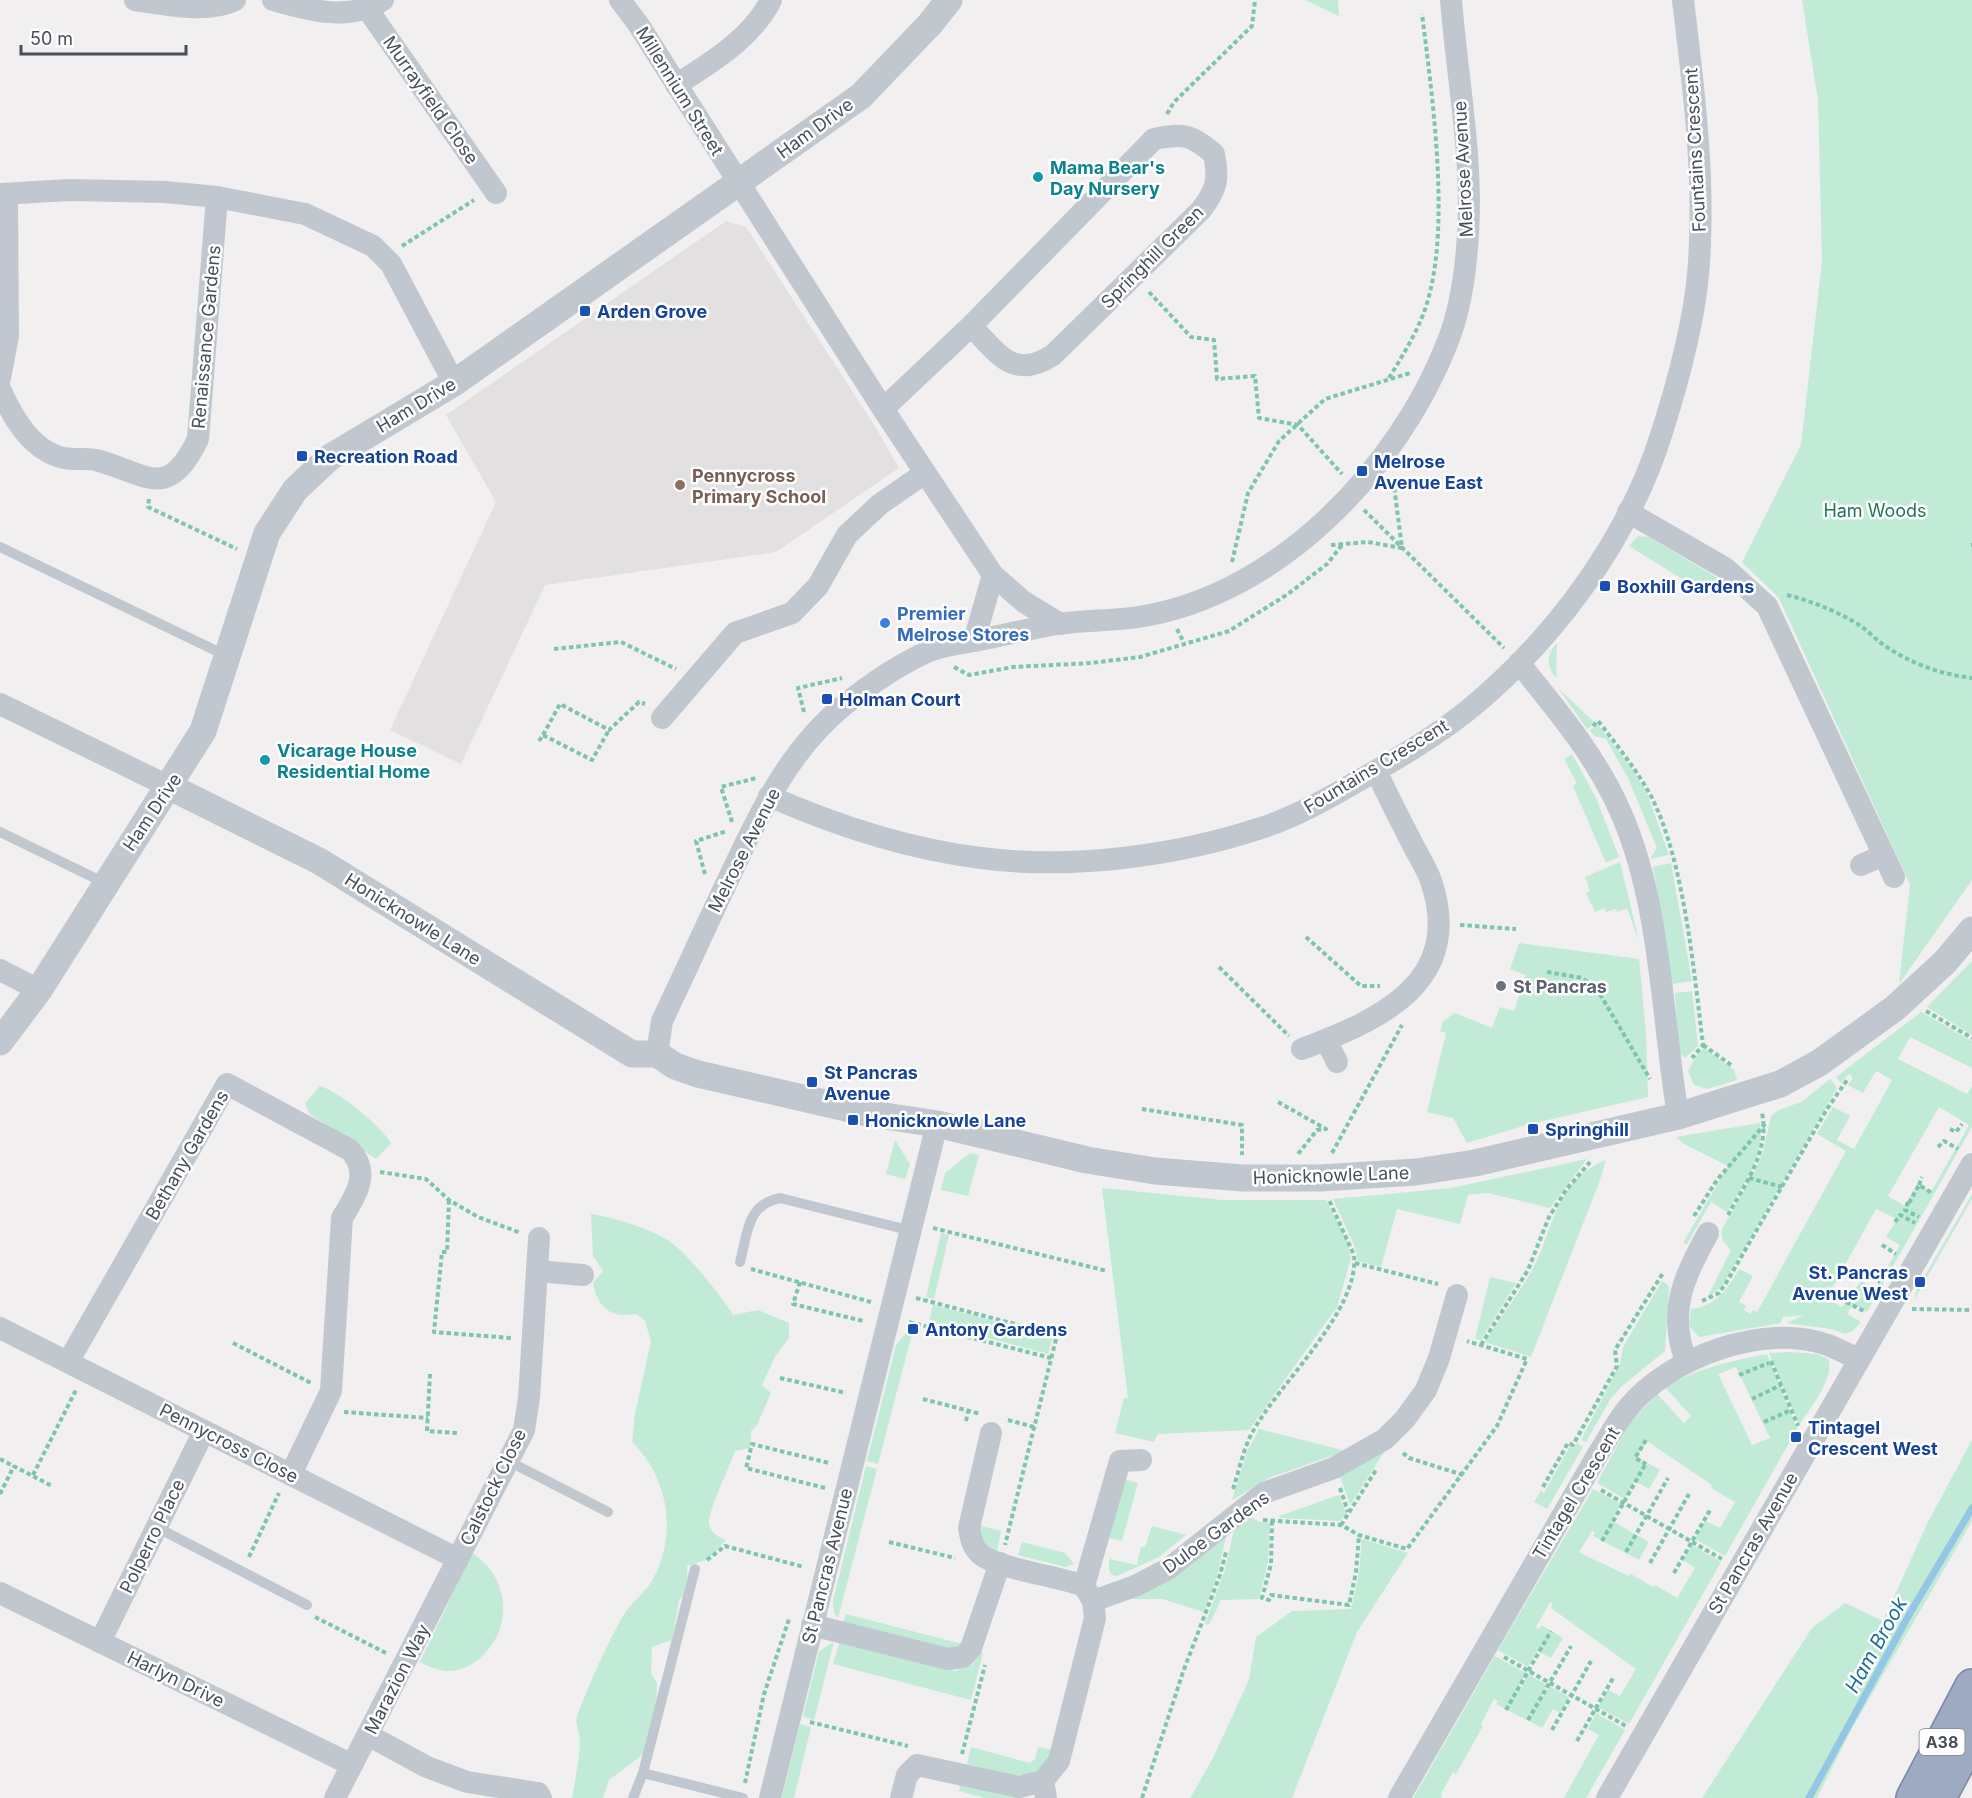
<svg xmlns="http://www.w3.org/2000/svg" width="1972" height="1798" font-family="Inter,sans-serif">
<rect width="100%" height="100%" fill="#f1efef"/>
<path fill="#e2e0e0" d="M726 221 746 227 876 428 899 468 776 552 545 585 461 764 390 730 496 502 446 415Z"/>
<g fill="#c1ebd7" fill-rule="evenodd">
<path d="M1305 0H1338L1339 16Z"/>
<path d="M1802 0H1972V880L1899 984 1910 885 1779 598 1742 562 1801 445 1822 261 1818 100Z"/>
<path d="M1638 536 1649 537 1718 578 1708 595 1629 546Z"/>
<path d="M1557 643 1556 678C1546 666 1546 654 1557 643Z"/>
<path d="M1559 689 1595 723 1587 729Z"/>
<path d="M1598 725 1628 763 1647 793 1669 855 1650 859 1657 848 1628 778 1606 739 1594 736 1590 730Z"/>
<path d="M1572 754 1596 798 1619 857 1606 863 1573 786 1577 783 1564 759Z"/>
<path d="M1620 862 1639 941 1627 908 1617 912 1616 909 1606 912 1604 908 1595 912 1586 893 1590 891 1585 877Z"/>
<path d="M1671 863 1692 981 1672 984 1653 867Z"/>
<path d="M1519 943 1639 959 1646 1032 1648 1097 1526 1125 1467 1143 1453 1118 1427 1112 1446 1033 1440 1031 1443 1021 1455 1013 1492 1028 1500 1007 1514 1011 1526 975 1510 969Z"/>
<path d="M1972 961V1035L1927 1007Z"/>
<path d="M1692 991 1698 1046 1685 1058 1679 1052 1675 993Z"/>
<path d="M1921 1012 1972 1041V1068L1910 1037 1898 1059 1967 1094 1972 1086V1127L1867 1312 1853 1304 1847 1314 1861 1322 1853 1331 1845 1334 1831 1329 1786 1323 1804 1315 1783 1317 1781 1323 1699 1337 1689 1326 1691 1309C1715 1307 1728 1289 1739 1269L1753 1276 1739 1302 1746 1306 1744 1310 1750 1314 1753 1310 1757 1312 1846 1151 1817 1134 1833 1107 1850 1116 1837 1140 1854 1149 1892 1080 1876 1071 1863 1093 1848 1085 1853 1078 1849 1074 1841 1083 1836 1077ZM1939 1107 1969 1125 1931 1192 1917 1184 1905 1206 1888 1196ZM1876 1209 1897 1219 1886 1237 1900 1245 1875 1289 1861 1281 1842 1307 1827 1298Z"/>
<path d="M1704 1048 1734 1070 1737 1080 1707 1089 1694 1085 1688 1071 1696 1056Z"/>
<path d="M1830 1079 1837 1088 1721 1288 1708 1296 1731 1250 1723 1241 1721 1231 1754 1173 1763 1152 1771 1116 1777 1111 1803 1101Z"/>
<path d="M320 1086C339 1091 380 1126 391 1143L376 1159 310 1114 305 1103Z"/>
<path d="M1760 1123C1766 1154 1742 1186 1727 1212L1711 1202 1687 1244 1683 1243 1728 1166 1684 1144 1676 1137Z"/>
<path d="M895 1140 910 1164 905 1179 886 1174Z"/>
<path d="M970 1153 979 1155 968 1196 941 1190 945 1173Z"/>
<path d="M1587 1159 1550 1208 1488 1193 1468 1195 1460 1224 1397 1209 1381 1267 1358 1261 1355 1247 1333 1199 1451 1188Z"/>
<path d="M1606 1160 1600 1180 1531 1357 1485 1342C1500 1319 1517 1296 1531 1272 1554 1232 1553 1181 1606 1160Z"/>
<path d="M1102 1188 1222 1200H1326L1347 1240 1351 1258 1337 1307 1249 1430 1158 1434 1154 1442 1115 1433 1124 1398H1128Z"/>
<path d="M1972 1194V1199L1914 1300 1916 1291Z"/>
<path d="M591 1214C612 1217 657 1230 673 1244 689 1256 723 1298 733 1315L758 1310 789 1323V1338L775 1357 762 1385 771 1393 757 1425 751 1431 750 1448 735 1451C730 1466 707 1513 709 1524 711 1533 718 1537 726 1540L708 1559 687 1566 688 1591 679 1600 672 1640 652 1647 651 1673 657 1683 656 1709 646 1752 609 1780 603 1798H572C575 1779 580 1758 580 1739 579 1731 575 1724 577 1716 590 1682 605 1648 623 1616 630 1603 644 1594 652 1581 678 1535 669 1478 632 1442L635 1414 651 1341 645 1321 636 1314C611 1318 598 1309 593 1283L603 1271 593 1256Z"/>
<path d="M941 1233 949 1235 934 1299 926 1297Z"/>
<path d="M1490 1277 1516 1283 1481 1340 1475 1339Z"/>
<path d="M1662 1281 1669 1286 1665 1351 1622 1386 1611 1398 1586 1442 1581 1440 1620 1364 1623 1347Z"/>
<path d="M933 1305 1053 1336 1048 1354 929 1322Z"/>
<path d="M912 1326H914L878 1464 867 1461 896 1345Z"/>
<path d="M1791 1352 1817 1354 1828 1359C1836 1376 1809 1410 1799 1425L1769 1353Z"/>
<path d="M1767 1354 1797 1429 1725 1556 1695 1539 1705 1521 1720 1528 1735 1502 1711 1488 1712 1485 1647 1441 1637 1457 1660 1470 1649 1489 1635 1481 1625 1499 1597 1483 1630 1422 1657 1394 1684 1423 1691 1416 1665 1387C1699 1368 1730 1361 1767 1354ZM1736 1367 1770 1438 1752 1445 1718 1374Z"/>
<path d="M1259 1429 1346 1451 1271 1477 1232 1500 1247 1452Z"/>
<path d="M1972 1440V1521L1850 1732 1817 1798H1702L1812 1628 1845 1603 1883 1621 1928 1522Z"/>
<path d="M1577 1443 1583 1447 1547 1509 1534 1502 1541 1491 1544 1493 1570 1446 1574 1448Z"/>
<path d="M1388 1446 1350 1505 1340 1476Z"/>
<path d="M866 1466 877 1469 838 1618 834 1613 833 1601Z"/>
<path d="M1123 1479 1138 1483 1122 1541 1108 1538Z"/>
<path d="M1593 1489 1621 1504 1612 1521 1649 1542 1639 1560 1593 1536 1595 1532 1592 1531 1579 1552 1582 1554 1629 1576 1631 1574 1653 1587 1655 1585 1677 1598 1695 1568 1683 1560 1692 1545 1721 1562 1629 1724 1598 1707 1608 1690 1620 1696 1636 1669 1551 1608 1553 1604 1550 1602 1536 1627 1539 1629 1541 1625 1563 1638 1551 1658 1537 1651 1528 1667 1498 1650Z"/>
<path d="M1339 1495 1346 1513 1340 1521 1281 1518 1279 1516Z"/>
<path d="M1251 1517 1259 1522 1270 1523 1268 1562 1259 1599 1221 1600 1209 1625 1205 1624 1224 1573 1234 1530Z"/>
<path d="M978 1525 1001 1531 997 1551 983 1545Z"/>
<path d="M1152 1526 1186 1535 1159 1557 1117 1576 1112 1575 1109 1570V1559L1137 1565 1141 1547H1145Z"/>
<path d="M1227 1532 1218 1573 1204 1612 1162 1599H1130Z"/>
<path d="M1362 1539 1408 1553 1357 1632 1292 1798H1190L1213 1758 1249 1680 1256 1637 1292 1611 1351 1609 1359 1572Z"/>
<path d="M1022 1542 1065 1553 1074 1564 1065 1567 1018 1555Z"/>
<path d="M472 1553C510 1577 514 1629 480 1658 471 1666 458 1672 446 1671 437 1670 428 1666 420 1662Z"/>
<path d="M846 1614 962 1644 958 1647 946 1649 843 1623Z"/>
<path d="M840 1641 955 1671 972 1665 980 1652 983 1653 971 1700 833 1664Z"/>
<path d="M834 1642 814 1720 803 1716 819 1651Z"/>
<path d="M1495 1656 1526 1673 1517 1689 1520 1690 1528 1674 1547 1685 1540 1702 1549 1686 1569 1697 1560 1713 1553 1709 1542 1728 1496 1704 1498 1701 1494 1699 1481 1724 1483 1726 1456 1774 1453 1772 1441 1794 1442 1798H1413Z"/>
<path d="M1596 1713 1625 1730 1586 1798H1564L1599 1735 1588 1729Z"/>
<path d="M800 1724 811 1727 794 1798H782Z"/>
<path d="M971 1747 1030 1763 1035 1759 1038 1747 1053 1750C1039 1790 997 1772 967 1764Z"/>
<path d="M961 1781 1020 1798H985L959 1791Z"/>
</g>
<g fill="none" stroke-linecap="round" stroke-linejoin="round">
<path stroke="#93c7e3" stroke-width="7" d="M1809 1798 1910 1613 1972 1508"/>
<defs>
<g id="trunk">
<path d="M1913 1798 1972 1686"/>
<path d="M1939 1798 1972 1736"/>
</g>
</defs>
<use href="#trunk" stroke="#7786a4" stroke-width="36"/>
<g stroke="#7dc5ac" stroke-width="4" stroke-dasharray="4.5 3" stroke-linecap="butt">
<path d="M1167 114 1174 102 1252 26 1255 0"/>
<path d="M402 246 474 200"/>
<path d="M1149 292 1191 337 1214 340 1217 379 1255 376 1259 418 1298 425 1342 474"/>
<path d="M1389 378C1406 350 1423 323 1430 292 1449 216 1432 93 1422 14"/>
<path d="M149 499 148 507 237 549"/>
<path d="M1364 510 1504 648"/>
<path d="M1331 545 1368 542 1402 548 1393 478"/>
<path d="M1971 545H1972"/>
<path d="M1232 562 1248 493 1279 441 1325 399 1410 373"/>
<path d="M1787 595C1811 601 1834 610 1856 623 1865 628 1873 637 1881 643 1909 663 1939 674 1972 678"/>
<path d="M1177 629 1184 643"/>
<path d="M554 649 621 642 676 669"/>
<path d="M954 667 969 675 1013 667 1091 663 1140 657 1229 631 1288 594 1327 564 1342 545"/>
<path d="M804 712 798 688 842 678"/>
<path d="M1593 726 1598 721C1617 745 1636 769 1651 796 1684 860 1694 972 1703 1045L1692 1058"/>
<path d="M543 735 560 704 609 730 639 702 645 704"/>
<path d="M539 741 543 735 592 760 609 730"/>
<path d="M732 822 721 787 756 778"/>
<path d="M705 874 696 841 727 831"/>
<path d="M1460 925 1516 929"/>
<path d="M1306 937 1361 986H1380"/>
<path d="M1219 967 1289 1036"/>
<path d="M1547 972 1582 978 1597 989 1650 1079"/>
<path d="M1926 1011 1972 1038"/>
<path d="M1703 1045 1731 1065"/>
<path d="M1278 1102 1326 1129 1317 1130 1298 1154"/>
<path d="M1142 1109 1242 1125V1155"/>
<path d="M1950 1129 1956 1132 1962 1124"/>
<path d="M1938 1147 1944 1141 1958 1149"/>
<path d="M1332 1153 1402 1025"/>
<path d="M380 1172 426 1179 449 1200 478 1217 521 1233"/>
<path d="M1749 1178 1782 1187"/>
<path d="M1919 1185 1922 1177"/>
<path d="M449 1200 447 1252H442L434 1332 511 1338"/>
<path d="M1908 1202 1905 1210 1919 1217"/>
<path d="M1909 1203 1919 1185 1932 1193"/>
<path d="M1728 1215C1745 1184 1770 1151 1762 1113"/>
<path d="M1694 1216 1717 1180 1765 1124"/>
<path d="M1895 1222 1900 1215 1915 1223"/>
<path d="M933 1228 1107 1271"/>
<path d="M1882 1245 1896 1254"/>
<path d="M1355 1263 1438 1284"/>
<path d="M751 1269 871 1302"/>
<path d="M1865 1274 1880 1282"/>
<path d="M800 1282 793 1304 863 1321"/>
<path d="M916 1298 1057 1335 1005 1545"/>
<path d="M1702 1301 1719 1293 1726 1283 1827 1109 1847 1080"/>
<path d="M1846 1302 1864 1311"/>
<path d="M1912 1309 1972 1310"/>
<path d="M909 1322 1051 1358"/>
<path d="M233 1343 311 1383"/>
<path d="M1481 1345 1528 1270 1549 1217 1566 1190 1590 1162"/>
<path d="M1771 1361 1798 1426"/>
<path d="M430 1374 427 1431 458 1433"/>
<path d="M1739 1375 1769 1363"/>
<path d="M780 1378 846 1393"/>
<path d="M923 1399 981 1414"/>
<path d="M1752 1399 1781 1385"/>
<path d="M344 1412 428 1418"/>
<path d="M1008 1420 1034 1427"/>
<path d="M966 1421 968 1411"/>
<path d="M1764 1422 1791 1410"/>
<path d="M1646 1440 1635 1458 1646 1464"/>
<path d="M1403 1453 1409 1458 1463 1475"/>
<path d="M0 1459 52 1486"/>
<path d="M33 1475 76 1390"/>
<path d="M1543 1487 1568 1443 1573 1445 1617 1366 1615 1350 1663 1273"/>
<path d="M825 1488 746 1468 752 1444 829 1463"/>
<path d="M1340 1488 1348 1512"/>
<path d="M1233 1489C1239 1471 1243 1450 1252 1433 1278 1384 1360 1311 1354 1255L1329 1200"/>
<path d="M1601 1490 1722 1559"/>
<path d="M0 1494 14 1466"/>
<path d="M1263 1520 1341 1525 1359 1535 1407 1549 1497 1426 1527 1359 1467 1341"/>
<path d="M1272 1521 1271 1564 1262 1598 1269 1600 1271 1595 1349 1605 1356 1572 1359 1535"/>
<path d="M1341 1525 1376 1470"/>
<path d="M1602 1541 1646 1463"/>
<path d="M889 1542 955 1558"/>
<path d="M1626 1552 1668 1478"/>
<path d="M249 1557 279 1493"/>
<path d="M707 1560 725 1546 804 1567"/>
<path d="M1650 1563 1689 1494"/>
<path d="M1674 1573 1710 1510"/>
<path d="M315 1617 386 1653"/>
<path d="M1504 1657 1626 1726"/>
<path d="M1506 1710 1551 1631"/>
<path d="M1528 1720 1571 1646"/>
<path d="M810 1722 908 1746"/>
<path d="M1552 1730 1591 1661"/>
<path d="M1577 1741 1613 1678"/>
<path d="M962 1754 985 1665"/>
<path d="M745 1783 764 1694 789 1619"/>
<path d="M1142 1798 1183 1672 1220 1575 1226 1552"/>
</g>
<g stroke="#c1c7cf" stroke-width="10">
<path d="M0 547 227 656"/>
<path d="M0 832 105 883"/>
<path d="M740 1262C748 1233 746 1205 780 1198L912 1231"/>
<path d="M508 1461 608 1512"/>
<path d="M156 1527 307 1605"/>
<path d="M643 1773 695 1569"/>
<path d="M633 1798 643 1773 743 1798"/>
</g>
<g stroke="#c1c7cf" stroke-width="22">
<path d="M135 0C165 4 206 14 235 0"/>
<path d="M273 0C309 10 349 22 383 0"/>
<path d="M620 0 638 24 883 409 993 575 1024 602 1060 624"/>
<path d="M366 7 496 193"/>
<path d="M676 85C711 63 752 38 771 0"/>
<path d="M0 194 69 190 165 192 217 197 305 214 373 246 391 264 454 383"/>
<path d="M0 378 8 336 7 194"/>
<path d="M0 389C12 416 31 451 64 458 74 460 85 458 96 460 146 473 167 503 198 439L217 197"/>
<path d="M883 409 971 326 1154 139C1184 133 1190 134 1214 154 1219 180 1217 189 1201 210L1053 355C1013 381 998 353 971 326"/>
<path d="M1628 512 1725 568 1767 606 1894 877"/>
<path d="M974 641 993 575"/>
<path d="M1519 663C1557 710 1597 757 1621 813 1661 903 1662 1019 1678 1116"/>
<path d="M0 704 170 787"/>
<path d="M662 718 735 633 792 613 818 586 847 535 880 504 925 473"/>
<path d="M769 796C837 826 907 849 981 858 1070 870 1176 856 1261 828 1295 817 1327 799 1358 781 1395 760 1433 738 1467 711 1554 640 1629 539 1662 432 1678 382 1693 327 1698 275 1706 183 1694 91 1683 0"/>
<path d="M1861 865 1884 855"/>
<path d="M0 970 39 990"/>
<path d="M1326 1040 1337 1062"/>
<path d="M1302 1049C1380 1020 1465 982 1431 881 1427 869 1419 857 1413 845 1400 820 1388 796 1376 771"/>
<path d="M657 1054 662 1021C684 975 705 928 727 882 757 818 787 752 843 706 869 685 898 665 929 651 944 645 963 643 979 640 1005 635 1032 628 1058 624 1085 620 1112 621 1138 617 1278 596 1399 468 1448 341 1461 308 1466 269 1468 234 1473 158 1457 76 1451 0"/>
<path d="M537 1271 583 1275"/>
<path d="M0 1328 458 1559"/>
<path d="M1686 1361C1667 1310 1684 1278 1708 1233"/>
<path d="M68 1362 227 1084 350 1150C371 1172 356 1196 342 1218L331 1391 291 1474"/>
<path d="M991 1433 969 1528C971 1539 972 1546 980 1554 998 1569 1059 1576 1084 1586L1093 1601 1095 1618 1059 1761 1043 1781 1046 1798"/>
<path d="M1084 1586 1120 1461 1141 1460"/>
<path d="M0 1593 352 1765"/>
<path d="M1093 1601 1135 1586 1168 1569 1264 1493 1334 1468 1385 1439 1405 1419 1426 1390 1439 1358 1457 1295"/>
<path d="M812 1625 948 1659 963 1657 971 1648 1000 1563"/>
<path d="M100 1642 204 1431"/>
<path d="M368 1735 427 1767 467 1782 538 1793 541 1798"/>
<path d="M335 1798 524 1430 529 1398 539 1238"/>
<path d="M770 1798 937 1124"/>
<path d="M901 1798 907 1775 917 1765 1019 1787 1043 1781"/>
<path d="M1399 1798 1598 1454C1608 1439 1616 1422 1628 1408 1669 1357 1765 1322 1828 1345 1838 1349 1848 1354 1858 1359"/>
<path d="M1607 1798 1972 1164"/>
</g>
<g stroke="#c1c7cf" stroke-width="27">
<path d="M170 787 319 861 632 1054H657L675 1066 698 1074 872 1114 937 1124 1087 1160 1155 1171 1243 1178H1320L1416 1172 1475 1163 1678 1116 1780 1084 1819 1063 1895 1008 1945 962 1972 930"/>
<path d="M0 1042 39 990 203 731 267 533 295 490 329 458 454 383 861 96 930 24 949 0"/>
</g>
<use href="#trunk" stroke="#9eaac2" stroke-width="33"/>
</g>
<g fill="#0f9aa8" stroke="#fff" stroke-width="2">
<circle cx="1038" cy="177" r="6"/>
<circle cx="265" cy="760" r="6"/>
</g>
<g fill="#1a4fb4" stroke="#fff" stroke-width="2">
<rect x="579" y="305" width="12" height="12" rx="3"/>
<rect x="296" y="450" width="12" height="12" rx="3"/>
<rect x="1356" y="465" width="12" height="12" rx="3"/>
<rect x="1599" y="580" width="12" height="12" rx="3"/>
<rect x="821" y="693" width="12" height="12" rx="3"/>
<rect x="806" y="1076" width="12" height="12" rx="3"/>
<rect x="847" y="1114" width="12" height="12" rx="3"/>
<rect x="1527" y="1123" width="12" height="12" rx="3"/>
<rect x="1914" y="1276" width="12" height="12" rx="3"/>
<rect x="907" y="1323" width="12" height="12" rx="3"/>
<rect x="1790" y="1431" width="12" height="12" rx="3"/>
</g>
<circle fill="#8d6e63" stroke="#fff" stroke-width="2" cx="680" cy="485" r="6"/>
<circle fill="#3f7fe0" stroke="#fff" stroke-width="2" cx="885" cy="623" r="6"/>
<circle fill="#6b7280" stroke="#fff" stroke-width="2" cx="1501" cy="986" r="6"/>
<g text-anchor="middle" dominant-baseline="central" stroke-width="5" stroke-linejoin="round" paint-order="stroke">
<rect fill="#fff" stroke="#80848c" stroke-width="1.5" x="1919.5" y="1729" width="45" height="26" rx="4.5"/>
<g font-size="16" font-weight="bold" fill="#494f5a">
<text x="1942" y="1742">A38</text>
</g>
<g font-size="18" fill="#494f5a" stroke="#fff">
<text transform="translate(680 91) rotate(58)">Millennium Street</text>
<text transform="translate(431 100) rotate(55)">Murrayfield Close</text>
<text transform="translate(815 128) rotate(-36)">Ham Drive</text>
<text transform="translate(1695 150) rotate(-93)">Fountains Crescent</text>
<text transform="translate(1463 169) rotate(-93)">Melrose Avenue</text>
<text transform="translate(1152 257) rotate(-45)">Springhill Green</text>
<text transform="translate(206 337) rotate(-85)">Renaissance Gardens</text>
<text transform="translate(416 405) rotate(-31)">Ham Drive</text>
<text transform="translate(1376 766) rotate(-31)">Fountains Crescent</text>
<text transform="translate(152 812) rotate(-56)">Ham Drive</text>
<text transform="translate(744 850) rotate(-63)">Melrose Avenue</text>
<text transform="translate(413 919) rotate(32)">Honicknowle Lane</text>
<text transform="translate(187 1155) rotate(-60)">Bethany Gardens</text>
<text transform="translate(1331 1175) rotate(-2)">Honicknowle Lane</text>
<text transform="translate(229 1443) rotate(27)">Pennycross Close</text>
<text transform="translate(493 1487) rotate(-64)">Calstock Close</text>
<text transform="translate(1576 1493) rotate(-59)">Tintagel Crescent</text>
<text transform="translate(1216 1532) rotate(-36)">Duloe Gardens</text>
<text transform="translate(152 1536) rotate(-64)">Polperro Place</text>
<text transform="translate(1753 1543) rotate(-60)">St Pancras Avenue</text>
<text transform="translate(827 1566) rotate(-76)">St Pancras Avenue</text>
<text transform="translate(176 1679) rotate(26)">Harlyn Drive</text>
<text transform="translate(397 1679) rotate(-63)">Marazion Way</text>
</g>
<g font-size="18" font-weight="bold" fill="#0d838f" stroke="#fff" text-anchor="start">
<text x="1050" y="167">Mama Bear's<tspan x="1050" dy="21">Day Nursery</tspan></text>
<text x="277" y="750">Vicarage House<tspan x="277" dy="21">Residential Home</tspan></text>
</g>
<g font-size="18" font-weight="bold" fill="#164399" stroke="#fff" text-anchor="start">
<text x="597" y="311">Arden Grove</text>
<text x="314" y="456">Recreation Road</text>
<text x="1374" y="461">Melrose<tspan x="1374" dy="21">Avenue East</tspan></text>
<text x="1617" y="586">Boxhill Gardens</text>
<text x="839" y="699">Holman Court</text>
<text x="824" y="1072">St Pancras<tspan x="824" dy="21">Avenue</tspan></text>
<text x="865" y="1120">Honicknowle Lane</text>
<text x="1545" y="1129">Springhill</text>
<text x="1908" y="1272" text-anchor="end">St. Pancras<tspan x="1908" dy="21">Avenue West</tspan></text>
<text x="925" y="1329">Antony Gardens</text>
<text x="1808" y="1427">Tintagel<tspan x="1808" dy="21">Crescent West</tspan></text>
</g>
<g font-size="18" font-weight="bold" fill="#785e54" stroke="#fff" text-anchor="start">
<text x="692" y="475">Pennycross<tspan x="692" dy="21">Primary School</tspan></text>
</g>
<g font-size="18" fill="#207556" stroke="#fff">
<text x="1875" y="510">Ham Woods</text>
</g>
<g font-size="18" font-weight="bold" fill="#366cbe" stroke="#fff" text-anchor="start">
<text x="897" y="613">Premier<tspan x="897" dy="21">Melrose Stores</tspan></text>
</g>
<g font-size="18" font-weight="bold" fill="#5b616d" stroke="#fff" text-anchor="start">
<text x="1513" y="986">St Pancras</text>
</g>
<g font-size="20" font-style="italic" fill="#1a6e9c" stroke="#fff">
<text transform="translate(1876 1645) rotate(-61)">Ham Brook</text>
</g>
</g>
<path d="M21 45v9h165v-9" fill="none" stroke="#494f5a" stroke-width="3"/>
<text x="30" y="45" font-size="18" fill="#494f5a" stroke="#ffffff" stroke-width="4.5" paint-order="stroke">50 m</text>
</svg>
